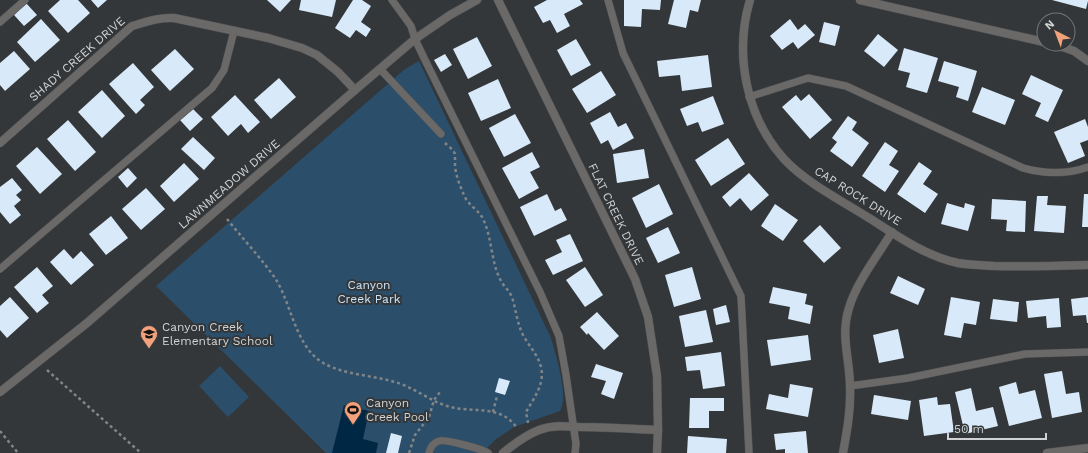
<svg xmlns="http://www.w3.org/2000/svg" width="1088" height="453" font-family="'Work Sans',sans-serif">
<rect width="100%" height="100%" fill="#343739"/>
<g fill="#2b4e6b">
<path d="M419 61 551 338C556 356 569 396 560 411L514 427 496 439 482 453H326L156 286 405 69Z"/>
<path d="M220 366 249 397 228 417 199 386Z"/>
</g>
<path fill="#002744" d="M344 405 369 411 363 439 378 443 376 453H332Z"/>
<g fill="#d8e9f9">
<path d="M60 0H78L90 13 68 33 48 11Z"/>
<path d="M91 0H107L98 8Z"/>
<path d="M267 0H291L280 12Z"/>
<path d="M301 0H336L332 17 299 10Z"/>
<path d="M353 0H362L371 6 361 22 371 29 366 37 356 30 350 38 335 28Z"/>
<path d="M547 0H580L583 4 564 14 570 26 557 33 550 20 543 23 534 7Z"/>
<path d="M624 0H661L660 10 642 9 641 27 624 26Z"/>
<path d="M674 0H701L698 12 690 10 686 28 668 24Z"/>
<path d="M1052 0H1088V1L1086 9Z"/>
<path d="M26 3 37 15 24 26 14 15Z"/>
<path d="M41 19 60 40 35 62 17 42Z"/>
<path d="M790 19 798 30 805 24 815 35 798 49 793 42 782 50 770 36Z"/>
<path d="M824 22 840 26 835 46 819 42Z"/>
<path d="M878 34 898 50 884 67 864 51Z"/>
<path d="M477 37 492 66 468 79 453 49Z"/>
<path d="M576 39 591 65 571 76 557 50Z"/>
<path d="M904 48 938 58 927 93 906 87 910 73 898 70Z"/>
<path d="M175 49 194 69 170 91 151 70Z"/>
<path d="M14 51 30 69 5 91 0 85V63Z"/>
<path d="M445 54 452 65 441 72 434 60Z"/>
<path d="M708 55 712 87 682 91 680 75 659 77 657 61Z"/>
<path d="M944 61 977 71 968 101 956 97 959 87 938 81Z"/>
<path d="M133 63 154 87 140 100 145 105 136 114 109 84Z"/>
<path d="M601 71 616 95 587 113 572 89Z"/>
<path d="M1031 75 1063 90 1048 122 1035 116 1041 103 1022 94Z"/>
<path d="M279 78 296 97 271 119 254 100Z"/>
<path d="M498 79 511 108 481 121 468 93Z"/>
<path d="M982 87 1015 100 1005 125 972 112Z"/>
<path d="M102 90 125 116 102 138 78 112Z"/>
<path d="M809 94 832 120 810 139 782 107 796 95 801 101Z"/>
<path d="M235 95 260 122 248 133 241 124 228 136 211 117Z"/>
<path d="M713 96 724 124 702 132 698 122 687 126 680 109Z"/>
<path d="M193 109 203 119 190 131 180 120Z"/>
<path d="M610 112 618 127 626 123 634 138 613 150 608 140 601 144 590 123Z"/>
<path d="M515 114 531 143 504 157 489 128Z"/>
<path d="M848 116 857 122 852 130 869 143 852 167 830 151 837 142 832 138Z"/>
<path d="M1085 119 1088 127V140L1080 143 1085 156 1068 163 1054 132Z"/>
<path d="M68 120 96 152 75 171 47 139Z"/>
<path d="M193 137 215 158 204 170 181 149Z"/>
<path d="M728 138 745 164 711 186 695 160Z"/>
<path d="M885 142 898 151 889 165 899 171 885 192 862 176Z"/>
<path d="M37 147 62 174 40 194 16 166Z"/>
<path d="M644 149 649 178 617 183 613 154Z"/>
<path d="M532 152 540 167 530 172 539 188 519 199 502 168Z"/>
<path d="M919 162 932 171 923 184 938 194 925 213 897 194Z"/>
<path d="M184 163 199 179 174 202 160 186Z"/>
<path d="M128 168 137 178 127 188 118 177Z"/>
<path d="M749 173 769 195 751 211 740 198 730 207 722 197Z"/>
<path d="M12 178 22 190 16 195 21 200 14 206 21 215 10 224 0 212V187Z"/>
<path d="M659 184 673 214 646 228 632 198Z"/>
<path d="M146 188 165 209 141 230 122 209Z"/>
<path d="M547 194 555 211 561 208 567 220 534 236 520 207Z"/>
<path d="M1084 194H1088V227H1082Z"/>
<path d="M1037 196H1048L1047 205 1066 206 1064 233 1034 231Z"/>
<path d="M992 199 1026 201 1025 232 1006 231 1007 220 991 219Z"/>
<path d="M947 203 964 208 965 203 975 206 968 231 941 224Z"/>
<path d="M775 204 798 220 783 241 761 226Z"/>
<path d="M111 216 128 238 106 255 89 234Z"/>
<path d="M820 225 841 248 824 263 803 241Z"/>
<path d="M668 227 680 253 658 263 646 238Z"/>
<path d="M570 234 583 261 553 275 545 260 562 252 556 240Z"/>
<path d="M64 249 73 259 81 251 94 265 71 285 50 262Z"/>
<path d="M37 267 53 286 42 295 49 303 37 313 14 287Z"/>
<path d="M585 267 603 295 585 307 566 280Z"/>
<path d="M692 267 701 299 674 307 665 275Z"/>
<path d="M898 276 925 289 918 305 890 293Z"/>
<path d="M773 287 807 294 805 304 813 306 810 324 788 319 790 307 769 303Z"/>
<path d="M10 297 29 318 7 338 0 330V306Z"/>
<path d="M951 297 980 302 976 325 964 323 961 338 944 335Z"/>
<path d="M1088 297V323H1087L1086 315 1073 316 1071 299Z"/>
<path d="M1059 298 1061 327 1047 328 1046 316 1028 318 1026 301Z"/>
<path d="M993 299 1019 302 1017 322 990 319Z"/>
<path d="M726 305 730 322 716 325 713 309Z"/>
<path d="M706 310 713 342 685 347 679 316Z"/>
<path d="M597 312 619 336 604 350 588 333 587 335 580 327Z"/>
<path d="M898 329 904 358 879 363 873 335Z"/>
<path d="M808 335 811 360 771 366 767 340Z"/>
<path d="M721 352 725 386 703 389 700 370 687 371 685 357Z"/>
<path d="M596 364 623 373 614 399 601 394 606 381 591 377Z"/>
<path d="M1062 371 1066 394 1079 392 1082 412 1052 418 1044 374Z"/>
<path d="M499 378 510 381 505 395 495 392Z"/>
<path d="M1016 382 1019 394 1035 390 1042 418 1009 426 999 387Z"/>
<path d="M790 384 813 388 808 417 766 409 769 394 788 398Z"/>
<path d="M971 388 976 411 993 407 998 426 965 434 955 392Z"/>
<path d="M874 395 911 401 908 420 871 414Z"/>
<path d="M937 397 938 405 950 404 954 432 924 436 919 400Z"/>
<path d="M690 398H724V411H709V428H689Z"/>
<path d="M806 431 808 453H785V449L776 450 774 434Z"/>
<path d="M391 433 402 436 398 453H386Z"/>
<path d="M688 436 727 439 726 453H687Z"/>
</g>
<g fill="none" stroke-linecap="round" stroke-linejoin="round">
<defs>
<g id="lane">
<path d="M392 0 411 26 415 39 424 58 540 292 559 336 566 375 576 444 575 453"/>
<path d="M608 0 623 53 741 296 749 453"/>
<path d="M0 22 25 0"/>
<path d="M380 69 441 134"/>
<path d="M749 97 808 78 846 86 1023 168C1045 174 1066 175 1088 167"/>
<path d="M0 269 212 88 224 70 234 31"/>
<path d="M850 386 908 378 1025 354 1088 352"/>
<path d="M429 453C430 448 433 443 439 441 445 439 482 449 488 453"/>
</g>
<g id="street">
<path d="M498 0 635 279 648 317 657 376 658 430 657 453"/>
<path d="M750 0C734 54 746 117 784 159 805 182 842 201 869 218 896 235 925 256 958 263 969 265 982 265 994 266 1025 267 1057 266 1088 265"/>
<path d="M860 0 1044 42"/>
<path d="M1054 44 1074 51 1088 61"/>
<path d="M0 143 132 26C146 22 159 17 174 18L268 38 302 48 317 55 338 72 355 90"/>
<path d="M0 392 87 323 355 90 415 39 450 15 477 0"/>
<path d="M503 453C514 444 526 435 539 430 552 425 565 426 579 427 605 427 632 429 658 430"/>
<path d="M843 453C847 431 851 409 850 387 850 359 840 336 849 308 856 283 878 255 892 232"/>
<path d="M1047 453 1088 448"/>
</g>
</defs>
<use href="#lane" stroke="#505355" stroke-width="8"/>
<use href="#street" stroke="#505355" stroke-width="9"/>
<g stroke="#828586" stroke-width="2.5" stroke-dasharray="3 3" stroke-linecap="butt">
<path d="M445 143C448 146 453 149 455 154 455 158 455 162 455 166 456 176 460 186 464 195 468 206 480 210 484 221 492 239 491 261 500 279 503 286 509 290 512 297 516 310 517 323 523 335 529 346 538 355 541 367 545 384 534 398 526 412L528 423"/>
<path d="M227 219C243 239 261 258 275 278 292 304 295 348 325 364 348 376 376 375 401 384 417 390 431 401 447 406 471 414 500 403 517 428"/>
<path d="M47 370 141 453"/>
<path d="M493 412 497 396"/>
<path d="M0 431 18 453"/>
<path d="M409 453 415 435 429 417 434 400 440 392"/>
</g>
<use href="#lane" stroke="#6a6968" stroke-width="7"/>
<use href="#street" stroke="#6a6968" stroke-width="8"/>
</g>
<defs>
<symbol id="school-pin" viewBox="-11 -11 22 30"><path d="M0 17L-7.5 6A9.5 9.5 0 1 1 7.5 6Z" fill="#f1a17c" stroke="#343739"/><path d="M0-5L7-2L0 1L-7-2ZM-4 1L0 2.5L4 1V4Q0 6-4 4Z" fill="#111"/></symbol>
<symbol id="stadium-pin" viewBox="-11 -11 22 30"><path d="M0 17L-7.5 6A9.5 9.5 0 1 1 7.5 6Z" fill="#f1a17c" stroke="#343739"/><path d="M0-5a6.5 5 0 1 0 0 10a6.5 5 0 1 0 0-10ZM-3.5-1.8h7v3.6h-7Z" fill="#111"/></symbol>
</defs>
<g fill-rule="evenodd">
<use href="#school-pin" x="139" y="324" width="20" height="27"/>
<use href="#stadium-pin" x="343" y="400" width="20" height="27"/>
</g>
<g text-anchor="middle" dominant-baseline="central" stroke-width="4" stroke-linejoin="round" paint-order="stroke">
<g font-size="12" fill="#d0d2d3" stroke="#343739">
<text transform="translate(77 59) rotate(-41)">SHADY CREEK DRIVE</text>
<text transform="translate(229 184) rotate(-41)">LAWNMEADOW DRIVE</text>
<text transform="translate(858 196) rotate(32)">CAP ROCK DRIVE</text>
<text transform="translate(616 214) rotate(64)">FLAT CREEK DRIVE</text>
</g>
<g font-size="12" fill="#cae3f9" stroke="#343739">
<text x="369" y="285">Canyon<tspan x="369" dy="14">Creek Park</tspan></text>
</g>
<g font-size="12" fill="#d0d2d3" stroke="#343739" text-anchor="start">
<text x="162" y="327">Canyon Creek<tspan x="162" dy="14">Elementary School</tspan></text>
<text x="366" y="403">Canyon<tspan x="366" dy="14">Creek Pool</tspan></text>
</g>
</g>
<g transform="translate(1056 32) rotate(318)"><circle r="19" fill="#343739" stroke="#727577"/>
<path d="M0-3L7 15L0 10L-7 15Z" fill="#f1a17c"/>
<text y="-6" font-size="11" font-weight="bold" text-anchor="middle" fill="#d0d2d3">N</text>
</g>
<path d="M948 433v6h98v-6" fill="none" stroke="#d0d2d3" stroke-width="2"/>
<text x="954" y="433" font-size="12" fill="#d0d2d3" stroke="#343739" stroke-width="3" paint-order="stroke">50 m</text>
</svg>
